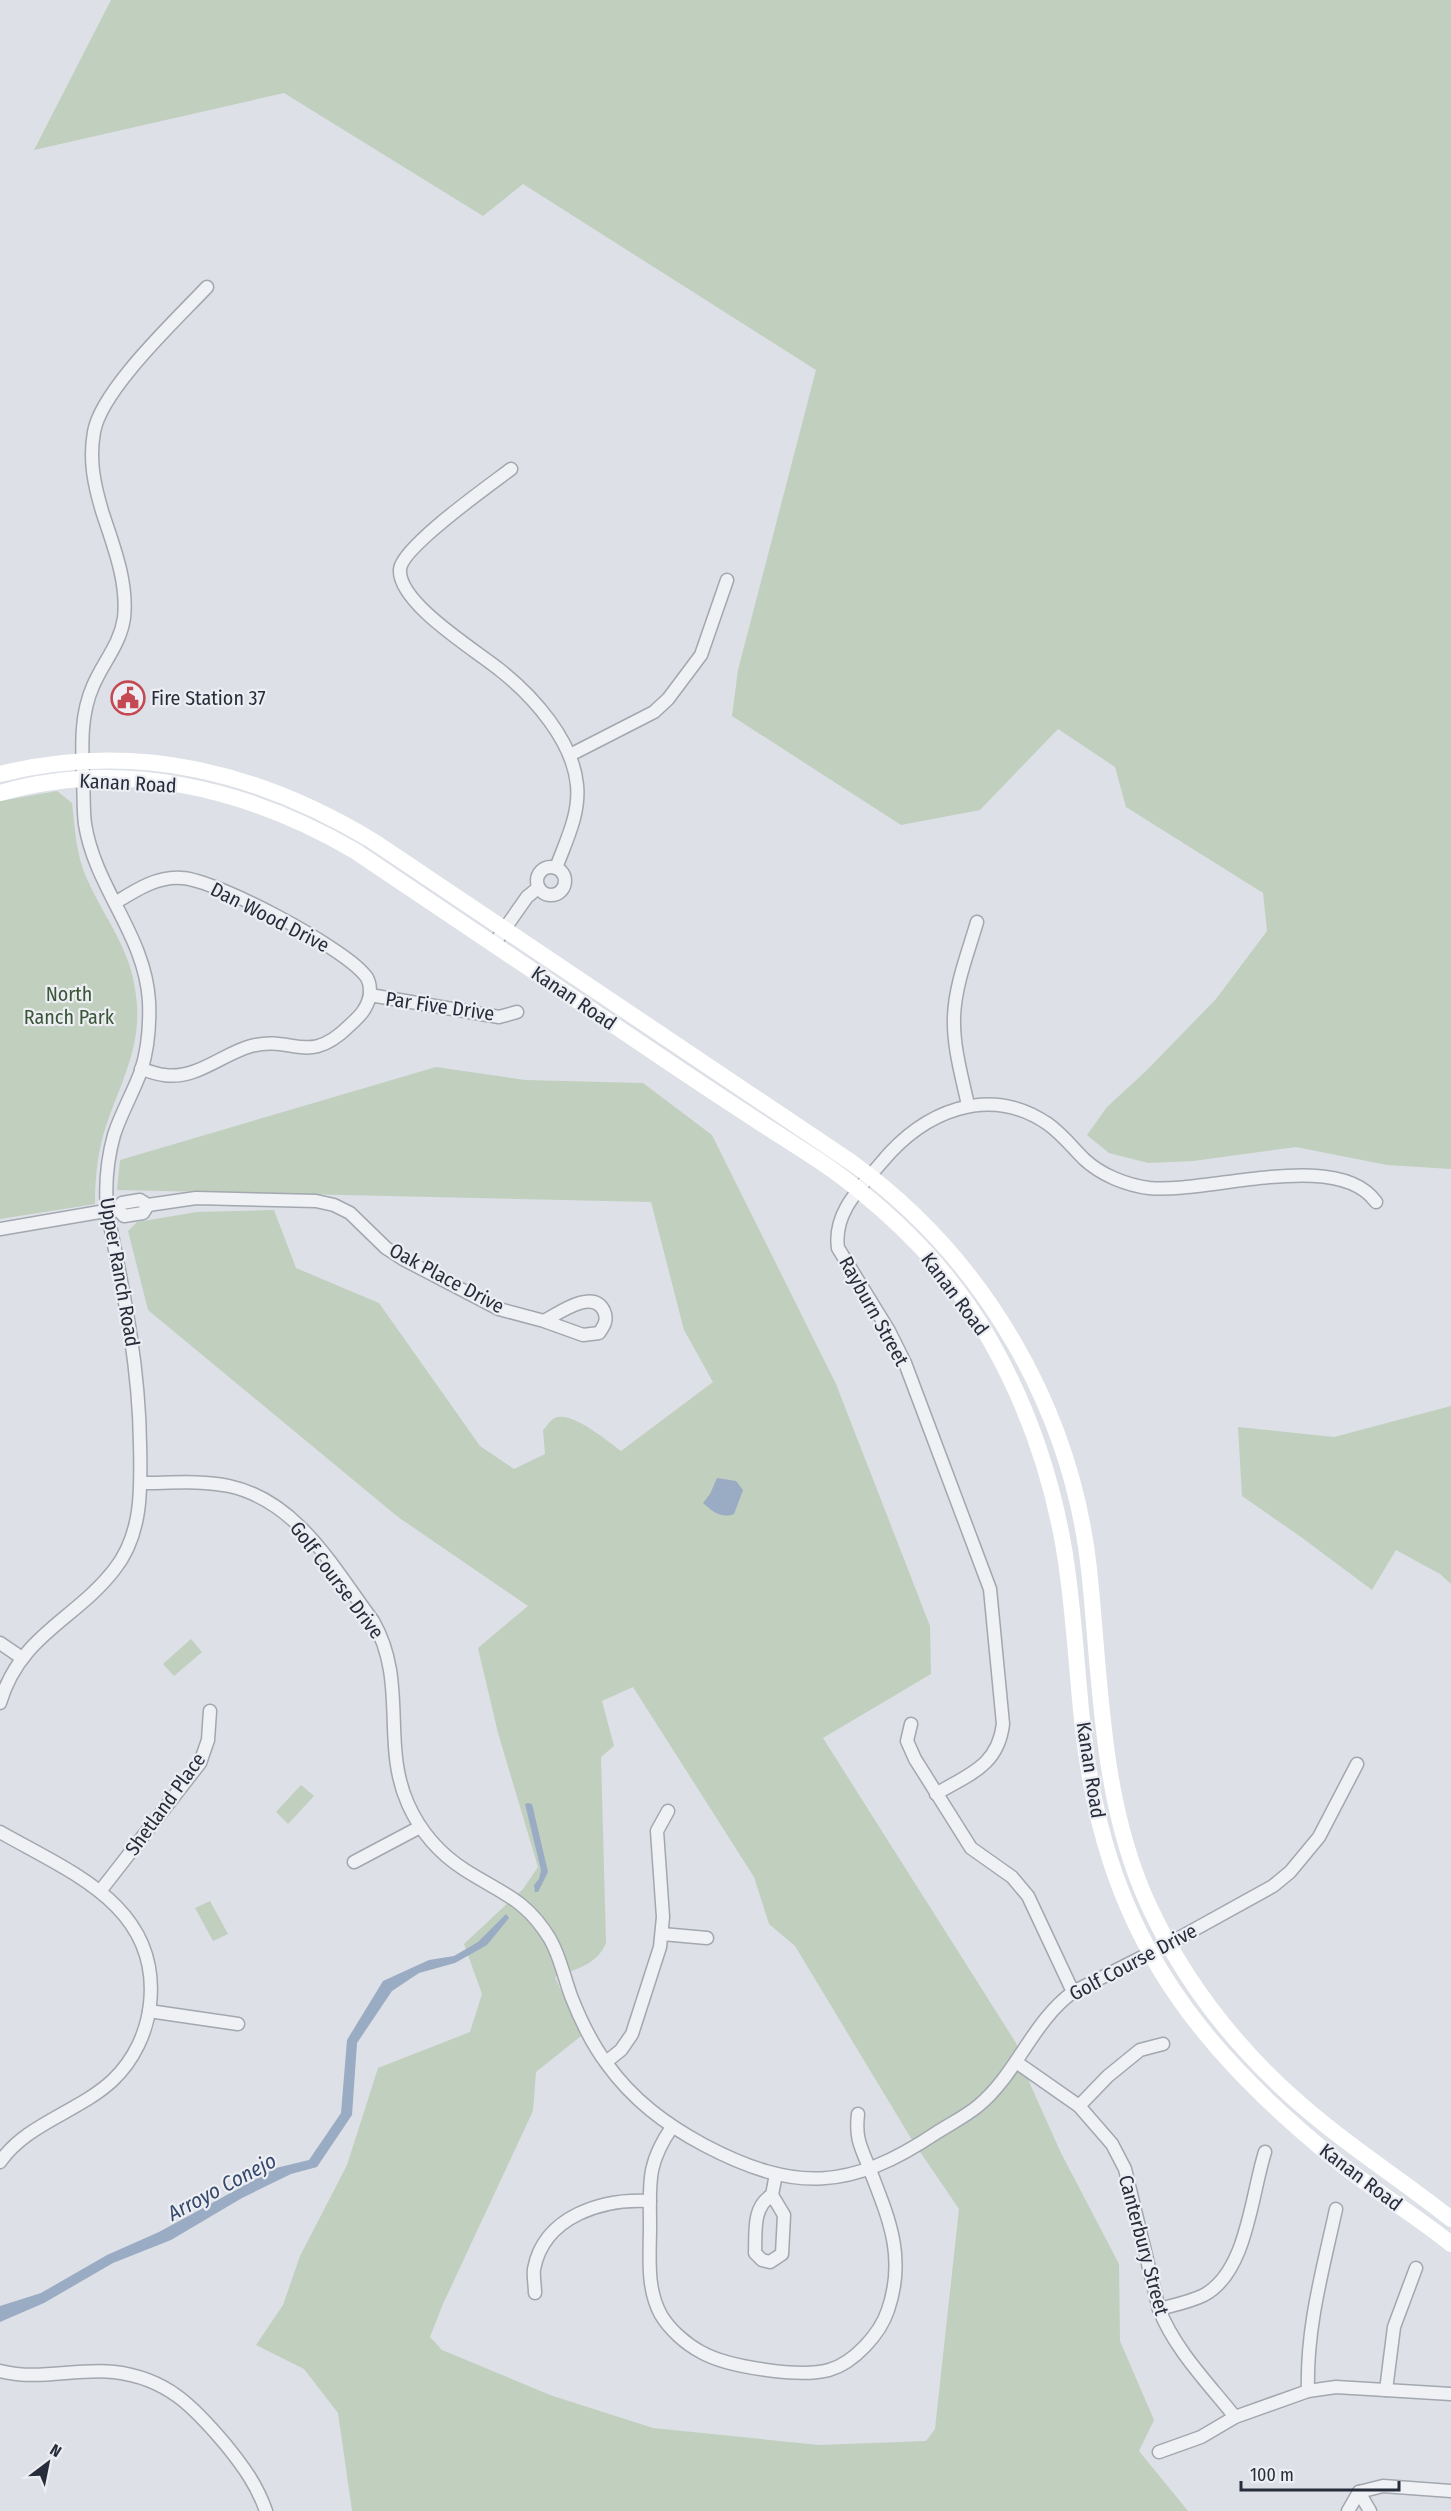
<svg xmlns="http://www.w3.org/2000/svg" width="1451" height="2511" font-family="'Fira Sans Condensed',sans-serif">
<rect width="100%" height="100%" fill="#dde0e6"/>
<g fill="#c1cfbe" fill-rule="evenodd">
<path d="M111 0H1451V1169L1387 1165 1296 1147 1193 1161 1148 1163 1109 1153 1087 1135 1107 1107 1146 1071 1216 999 1267 931 1263 893 1126 807 1115 767 1058 729 980 810 901 825 732 716 738 670 816 370 523 184 483 216 284 93 34 150Z"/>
<path d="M57 791 72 803C75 829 76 855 87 879 108 926 133 949 137 1005 140 1048 121 1083 107 1123 98 1149 95 1176 95 1204L0 1219V801Z"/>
<path d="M436 1067 525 1080 643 1083 712 1135 836 1384 930 1626 931 1674 823 1738 1016 2043 1030 2084 1061 2153 1119 2264 1120 2341 1154 2420 1139 2451 1188 2511H352L338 2413 304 2369 256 2345 283 2305 300 2256 347 2165 378 2068 470 2032 482 1994 464 1944 523 1889 538 1867 498 1733 478 1648 528 1606 398 1517 148 1310 128 1231 137 1222 197 1212 274 1210 296 1268 379 1303 480 1446 514 1469 545 1454 543 1430C546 1427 549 1422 553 1419 569 1408 607 1441 621 1451L713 1382 684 1330 651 1202 117 1190 120 1160ZM633 1687 754 1877 769 1924 795 1946 912 2140 959 2209 935 2429 926 2441 819 2445 653 2428 550 2395 442 2350 430 2337 443 2304 533 2111 536 2072 581 2036 555 1977C576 1969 597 1965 606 1943L601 1757 614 1746 602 1701Z"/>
<path d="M1451 1406V1584L1440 1574 1396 1550 1372 1590 1301 1537 1242 1496 1238 1427 1334 1437Z"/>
<path d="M191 1639 202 1652 174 1676 163 1664Z"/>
<path d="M301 1785 314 1796 288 1824 276 1812Z"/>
<path d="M210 1901 228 1934 213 1941 195 1908Z"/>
</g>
<g fill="#9aabc4">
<path d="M717 1478 736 1481 743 1490 734 1514C721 1519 712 1511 703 1503L710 1494Z"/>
<path d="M528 1803 532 1804 548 1872 538 1892H535L534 1885 539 1879 541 1870 525 1804Z"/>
<path d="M506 1914 509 1918 487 1945 455 1963 419 1973 392 1991 357 2043 352 2115 317 2167 291 2174 242 2198 171 2240 113 2263 44 2303 0 2322V2306L41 2293 107 2255 159 2232 276 2168 309 2160 341 2113 347 2040 383 1981 429 1960 454 1956 478 1942Z"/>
</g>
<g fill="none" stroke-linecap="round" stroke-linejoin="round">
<defs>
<g id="street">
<path d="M511 469C490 485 403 546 400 569 397 603 477 651 500 670 534 697 573 741 577 785 580 814 566 841 556 868"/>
<path d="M570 755 654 712 668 699 701 655 727 580"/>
<circle cx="551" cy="881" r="14"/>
<path d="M115 903C136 890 157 876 182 878 217 880 342 947 364 974 370 980 370 987 370 995"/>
<path d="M494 944 527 897 538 888"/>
<path d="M141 1069C149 1071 156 1074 164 1075 196 1080 222 1054 251 1046 294 1035 308 1067 350 1025 360 1016 367 1009 370 995L499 1017 517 1012"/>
<path d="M968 1105C962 1077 953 1047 954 1017 955 985 968 953 977 922"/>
<path d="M117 1209 124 1216 143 1213 148 1205"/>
<path d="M0 1229 117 1209 122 1203 140 1200 148 1205 196 1198 316 1201 334 1205 350 1213 386 1248 403 1259 499 1309 544 1321 583 1335 599 1333C604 1326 608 1320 604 1311 593 1288 559 1313 544 1321"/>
<path d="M141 1483C170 1483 201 1480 229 1486 298 1501 334 1569 373 1621 408 1682 381 1744 408 1804 420 1831 440 1854 465 1870 501 1893 526 1899 550 1939 560 1956 564 1977 571 1996 580 2019 592 2044 607 2064 633 2100 665 2124 704 2145 795 2193 851 2190 936 2133 950 2124 966 2116 978 2106 1017 2074 1032 2022 1073 1992L1170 1943 1273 1886 1290 1872 1319 1837 1357 1764"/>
<path d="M0 1643 22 1658"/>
<path d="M0 1703C20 1635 75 1620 114 1570 143 1534 141 1487 140 1444 139 1362 123 1290 107 1210 105 1185 107 1160 114 1135 121 1113 133 1093 141 1071 148 1049 150 1024 149 1001 145 935 95 888 85 824 83 809 84 794 83 779 82 747 80 715 93 686 103 662 120 645 124 618 128 581 113 545 102 511 94 484 89 460 94 432 101 390 176 320 207 287"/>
<path d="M911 1724 907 1741 915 1759 971 1848 1012 1877 1028 1896 1073 1992"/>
<path d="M936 1794C969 1774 998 1766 1003 1724L990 1589 905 1363 889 1331 838 1248C833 1213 860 1188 881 1163 923 1112 988 1083 1048 1124 1062 1134 1072 1147 1084 1159 1101 1175 1126 1185 1149 1188 1208 1194 1338 1148 1376 1202"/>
<path d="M0 1832C70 1872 161 1906 150 2004 147 2032 134 2060 113 2080 79 2112 27 2123 0 2162"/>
<path d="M354 1862 420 1827"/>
<path d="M101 1890 200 1763 208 1740 210 1711"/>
<path d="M662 1934 707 1938"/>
<path d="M149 2011 238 2024"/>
<path d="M606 2062 621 2050 632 2034 660 1947 663 1917 657 1831 668 1811"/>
<path d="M1016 2062 1079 2106 1112 2144 1125 2169 1159 2309C1175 2350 1208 2383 1235 2417"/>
<path d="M1079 2106 1108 2076 1140 2050 1163 2044"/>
<path d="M672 2127C646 2165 650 2183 650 2226 650 2256 646 2288 661 2315 670 2330 686 2344 701 2352 727 2367 800 2378 829 2370 854 2363 880 2334 888 2310 906 2257 889 2219 870 2170 861 2147 855 2139 858 2114"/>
<path d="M772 2195C752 2207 756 2232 755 2253L762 2260 770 2262 782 2254 784 2215 772 2195 776 2174"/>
<path d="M535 2293C535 2285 533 2276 534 2269 544 2216 603 2198 650 2201"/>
<path d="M1159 2309C1174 2305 1190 2302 1204 2295 1247 2272 1251 2196 1265 2152"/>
<path d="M0 2371C39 2381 75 2368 114 2372 167 2378 194 2407 226 2445 243 2466 257 2485 266 2511"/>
<path d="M1386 2390 1394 2327 1416 2268"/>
<path d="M1308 2391C1306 2328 1323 2269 1336 2209"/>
<path d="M1159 2452 1201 2437 1235 2417 1308 2391 1336 2387 1451 2394"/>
<path d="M1359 2492 1383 2486 1451 2491"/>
<path d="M1359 2492 1370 2511"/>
<path d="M1348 2511 1359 2492"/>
</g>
</defs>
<use href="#street" stroke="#a3a7af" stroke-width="15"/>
<use href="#street" stroke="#eff1f4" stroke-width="12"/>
<g stroke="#fff" stroke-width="16">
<path d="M0 774C134 741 257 771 373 841L851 1162C983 1257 1071 1407 1089 1569 1101 1682 1100 1801 1149 1906 1182 1977 1231 2041 1289 2094 1339 2140 1398 2177 1451 2219"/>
<path d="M0 793C122 758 247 788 355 851 459 921 563 991 667 1061 695 1080 724 1099 753 1118 789 1142 828 1164 861 1192 912 1233 958 1284 990 1340 1026 1403 1050 1471 1063 1543 1074 1604 1076 1667 1083 1729 1105 1925 1187 2039 1337 2161 1373 2190 1414 2214 1451 2244"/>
</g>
</g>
<defs>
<symbol id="civic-ring" viewBox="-11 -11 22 22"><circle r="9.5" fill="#eceef3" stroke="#c44953" stroke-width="1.5"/><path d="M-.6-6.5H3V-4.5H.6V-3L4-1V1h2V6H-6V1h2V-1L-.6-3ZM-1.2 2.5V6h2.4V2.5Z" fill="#c44953"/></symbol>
</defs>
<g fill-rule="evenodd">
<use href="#civic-ring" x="109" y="679" width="38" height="38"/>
</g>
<g text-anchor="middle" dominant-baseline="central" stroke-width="4.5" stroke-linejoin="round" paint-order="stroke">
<g font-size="20" fill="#272d3b" stroke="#eceef3" text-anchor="start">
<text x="151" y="698">Fire Station 37</text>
</g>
<g font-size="20" fill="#272d3b" stroke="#eceef3">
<text transform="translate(128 783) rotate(3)">Kanan Road</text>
<text transform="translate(270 917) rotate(27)">Dan Wood Drive</text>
<text transform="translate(574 998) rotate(34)">Kanan Road</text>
<text transform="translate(440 1006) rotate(8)">Par Five Drive</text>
<text transform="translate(120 1272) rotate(80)">Upper Ranch Road</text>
<text transform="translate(447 1278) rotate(28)">Oak Place Drive</text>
<text transform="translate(955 1294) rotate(53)">Kanan Road</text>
<text transform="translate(874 1311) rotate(61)">Rayburn Street</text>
<text transform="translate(337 1580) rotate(53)">Golf Course Drive</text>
<text transform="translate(1091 1770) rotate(81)">Kanan Road</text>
<text transform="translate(165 1804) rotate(-54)">Shetland Place</text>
<text transform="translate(1133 1962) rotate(-28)">Golf Course Drive</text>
<text transform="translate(1361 2177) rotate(37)">Kanan Road</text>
<text transform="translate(1144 2245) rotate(75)">Canterbury Street</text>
</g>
<g font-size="20" fill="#3a5636" stroke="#eceef3">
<text x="69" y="994">North<tspan x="69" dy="23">Ranch Park</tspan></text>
</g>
<g font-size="21" font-style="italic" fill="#35496c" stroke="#eceef3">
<text transform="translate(222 2187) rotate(-28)">Arroyo Conejo</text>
</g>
</g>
<g transform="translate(48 2463) rotate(32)" stroke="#eceef3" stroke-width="4.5" paint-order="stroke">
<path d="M0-4.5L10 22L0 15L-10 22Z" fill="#272d3b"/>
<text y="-9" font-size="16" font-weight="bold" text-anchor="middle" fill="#272d3b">N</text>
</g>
<path d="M1241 2481v9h158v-9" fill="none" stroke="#272d3b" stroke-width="3"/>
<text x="1250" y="2481" font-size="18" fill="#272d3b" stroke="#eceef3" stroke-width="4.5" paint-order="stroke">100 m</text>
</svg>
